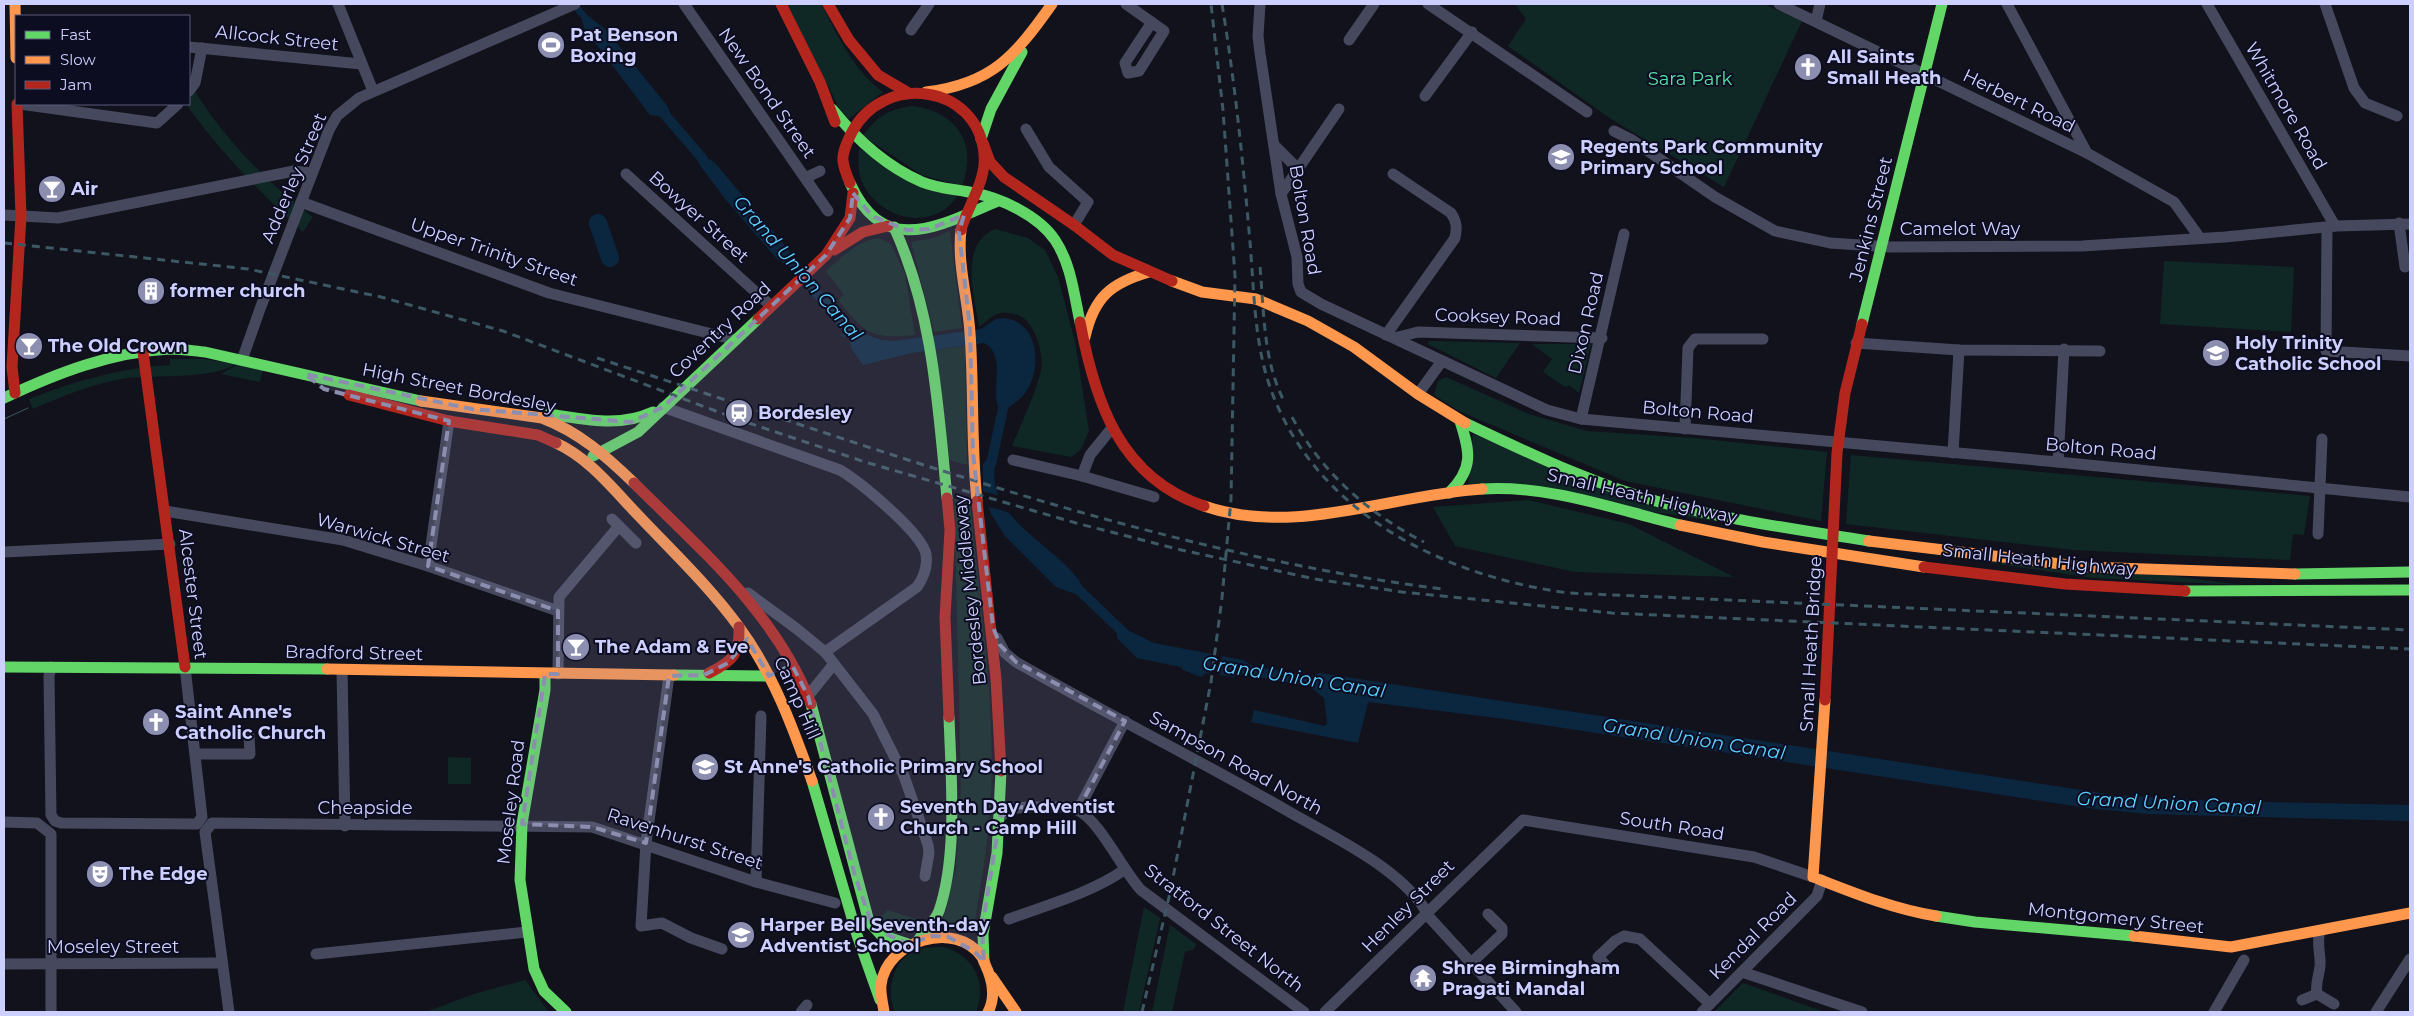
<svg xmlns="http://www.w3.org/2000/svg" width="2414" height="1016" font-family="Montserrat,sans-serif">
<rect width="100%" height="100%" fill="#12121d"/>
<g fill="#102825">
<path d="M786 4H821C838 36 853 70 883 92L846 121Z"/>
<path d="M1515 4H1764L1802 21 1724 187 1611 119 1508 46 1526 19Z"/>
<path d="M189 82C221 135 263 180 313 217L303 232C260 192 220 152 186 104H189Z"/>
<path d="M913 106C957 112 978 144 962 186L922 175 863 136C876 117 889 109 913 106Z"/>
<path d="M859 149 957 197C952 202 948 208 942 211 916 226 884 215 867 191 858 179 858 163 859 149Z"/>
<path d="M995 229 1028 238 1045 250 1058 277 1075 342 1089 431 1081 449 1071 457 1012 446C1022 421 1035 396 1041 370 1045 355 1034 322 1020 316 999 308 995 314 979 327 975 296 958 245 995 229Z"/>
<path d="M950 231 962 328 934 332 911 242 934 238Z"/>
<path d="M879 238 891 244 905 274 915 335C870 339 866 334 838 300L844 295 826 271C842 257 858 240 879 238Z"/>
<path d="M2164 261 2294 267 2291 332 2160 324Z"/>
<path d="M1429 341 1520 343 1496 378 1428 344Z"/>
<path d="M1532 344H1591L1579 393 1569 385 1565 387 1543 372 1552 359Z"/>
<path d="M965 346 967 465 948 460 936 350Z"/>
<path d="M170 359H204L236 364C216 379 154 375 127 378 95 383 62 396 33 409L29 399C75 381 120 368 170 365Z"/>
<path d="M239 364 263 369 260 382 221 374Z"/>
<path d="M1446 377 1529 414 1587 431 1694 438 1827 452 1821 521 1625 481 1459 411 1434 395 1438 381Z"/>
<path d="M1473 434 1671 511 2242 585 2093 578 1468 484Z"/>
<path d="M1851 455 2310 496 2304 535 2293 534 2290 560 2074 550 1846 524Z"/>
<path d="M954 499 970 503C980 600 995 697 991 794 989 841 980 887 973 933L942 925 956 868 961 785Z"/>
<path d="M1528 500 1629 524 1734 577 1575 572 1455 546 1433 507Z"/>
<path d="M448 757 471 758V784H448Z"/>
<path d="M1144 907 1160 918 1139 1012H1123Z"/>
<path d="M888 910 922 921C908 933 891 932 878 919Z"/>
<path d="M1170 925 1196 944 1194 949 1185 952 1172 1012H1152Z"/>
<path d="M944 947C975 957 987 983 976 1012H895C884 988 895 953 924 948 930 947 938 947 944 947Z"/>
<path d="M525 980 549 1012H426L474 994Z"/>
<path d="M1743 983 1825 1012H1714Z"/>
</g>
<g fill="#0b2740">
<path d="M569 4H578L587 15 606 30 668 107 673 124 659 116 650 115 584 28 582 19Z"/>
<path d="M695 150 715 163 788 249 796 265 824 300 807 287 790 267 777 259 726 200 699 164Z"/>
<path d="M1004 318C1039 322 1043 368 1025 393 1018 403 1006 406 1001 417 1000 412 998 407 997 402 993 383 1005 354 984 343L911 353 863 365 851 348 849 338 841 336V334L848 335 845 326 881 340 895 341 981 329 996 319Z"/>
<path d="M994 451C996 465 992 479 997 492 1011 529 1054 548 1078 579 1082 585 1085 593 1089 599L1056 587 1005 536 991 514 983 490V464Z"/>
<path d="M1113 623 1154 643 1243 660 1264 673 1262 675 1246 673 1233 677 1206 673 1201 677 1183 670 1181 667 1137 658 1117 638V631Z"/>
<path d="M1320 673 2114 795 2216 801 2410 805V821L2148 814 2088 808 1505 719 1368 702 1358 743 1251 722 1254 710 1325 726 1327 723 1324 698 1303 681H1297L1298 677 1305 678Z"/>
</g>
<g fill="#12121d">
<path d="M981 491 1002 496 1014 514 986 506Z"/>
<path d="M1212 652 1222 654 1219 677 1209 676Z"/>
</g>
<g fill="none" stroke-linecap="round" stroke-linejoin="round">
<g stroke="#0b2740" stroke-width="10">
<path d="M665 115 703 159"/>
<path d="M814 290 854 336"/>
<path d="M991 464 1004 404"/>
<path d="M1079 590 1123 632"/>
<path d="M1252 671 1309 681"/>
</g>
<path stroke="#0b2740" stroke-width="18" d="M598 223 610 258"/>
<g stroke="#46495e" stroke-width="11">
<path d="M338 4 373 91"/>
<path d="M684 4 828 211"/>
<path d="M1126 4 1164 31 1139 71 1128 73 1125 63 1152 22"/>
<path d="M1260 4 1258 36 1260 53 1281 194 1297 257 1298 284 1301 292 1321 304 1547 410 1581 419 2058 462 2410 497"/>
<path d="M1428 4 1587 112"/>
<path d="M1779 4 2087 153 2174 202 2200 238"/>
<path d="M2007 4 2087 153"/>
<path d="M2207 4 2335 226"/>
<path d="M2325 4 2354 88 2365 103 2397 116"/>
<path d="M1816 21 1820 4"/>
<path d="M911 30 929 4"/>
<path d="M1349 40 1374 4"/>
<path d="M189 47 361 64"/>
<path d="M189 91 195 83 202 48"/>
<path d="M1425 96 1472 32"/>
<path d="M20 104 157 123 178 104"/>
<path d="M1026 129 1049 167 1088 202 1074 225"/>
<path d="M1614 131 1632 140 1715 197 1775 231 1830 243 1891 247 2082 246 2225 237 2335 226 2410 224"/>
<path d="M1274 145 1298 169"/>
<path d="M626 174 771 306"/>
<path d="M805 178 820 171"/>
<path d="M1281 194 1339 109"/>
<path d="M301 202 549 293 736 340"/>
<path d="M4 215 58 218 294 171 312 173"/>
<path d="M2399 223 2405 267"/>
<path d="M2327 228 2326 351 2410 356"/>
<path d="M1386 335 1455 238C1457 228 1457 222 1451 213L1393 174"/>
<path d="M1394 338 1418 332 1602 338"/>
<path d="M1856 343 1959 350 2100 351"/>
<path d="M242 360 260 309 329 130 337 116 359 98 575 4"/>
<path d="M1418 394 1442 361"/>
<path d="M663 407 840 470C860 482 921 532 926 554 928 567 924 577 917 587L825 652"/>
<path d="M1581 419 1624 234"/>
<path d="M1685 429 1688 348 1695 339H1763"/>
<path d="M1953 453 1959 350"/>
<path d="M1013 460 1082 476 1090 455 1111 429"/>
<path d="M2058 462 2064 349"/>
<path d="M1082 476 1154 497"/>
<path d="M165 511 343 540 428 566 558 611"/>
<path d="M612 519 636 543"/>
<path d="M2318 534 2322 439"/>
<path d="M4 552 170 544"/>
<path d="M428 566 449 421"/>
<path d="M748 593 797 629 825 652 873 714 904 776 928 845 929 853 925 876"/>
<path d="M997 638 1005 653 1016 662C1105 713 1197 759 1286 810 1332 837 1405 869 1430 918L1516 1012"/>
<path d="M51 667 49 676 51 815 55 821 61 823 197 824 202 817 185 667"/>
<path d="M342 670 345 826"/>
<path d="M558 674 559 597 619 526"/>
<path d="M669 676 646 843 641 926 662 923 691 938 722 949"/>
<path d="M808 696 833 665"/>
<path d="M195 754H250L249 736"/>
<path d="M1078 810 1125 721"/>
<path d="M1000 817C1010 807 1022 807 1036 807 1048 807 1066 805 1077 810 1099 819 1123 871 1141 890L1304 1012"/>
<path d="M4 822 37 823 51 834V1012"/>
<path d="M756 882 761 716"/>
<path d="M1009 919C1047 905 1091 893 1124 870"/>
<path d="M2320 931C2316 944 2321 953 2320 966 2319 976 2315 984 2317 994L2334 1004"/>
<path d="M316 954 527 932"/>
<path d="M1471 963 1502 934V928L1488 914"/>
<path d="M4 964 222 963"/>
<path d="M1611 971 1598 957 1615 941 1624 936 1640 939 1710 1004"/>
<path d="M1742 972 1862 1012"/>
<path d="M2302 1000 2317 994"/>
<path d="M229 1012 205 832 212 823 592 827 756 882 835 903"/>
<path d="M801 1012 807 1005"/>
<path d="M1325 1012 1523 820 1754 857 1813 877"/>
<path d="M1702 1012 1817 896 1822 880"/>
<path d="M2214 1012 2244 960"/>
<path d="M2376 1012 2410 959"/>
</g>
<g stroke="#63d668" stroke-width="11">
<path d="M832 109C857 140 885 166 922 182 939 189 956 189 974 193 1001 198 1039 216 1055 240 1071 264 1074 294 1080 322"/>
<path d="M981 139 991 109 1022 52"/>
<path d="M850 183C884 259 940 225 996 202"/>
<path d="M894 227C933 312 938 406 947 498"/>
<path d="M1862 324 1942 4"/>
<path d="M4 398C57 373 111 352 170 349 181 349 194 351 205 352L421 401"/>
<path d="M548 414C585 419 618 428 653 412"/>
<path d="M1465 423C1529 453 1594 485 1663 503 1730 520 1800 530 1869 541"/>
<path d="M593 456 638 432 758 319"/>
<path d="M1482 489C1551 485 1614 509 1680 525"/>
<path d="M1449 493C1474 468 1470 452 1460 421"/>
<path d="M2295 574 2410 572"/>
<path d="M2185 591 2410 590"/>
<path d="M4 667 327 669"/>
<path d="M545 674V690L522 824 520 880 534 969 544 991 566 1012"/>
<path d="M674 675 769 676"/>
<path d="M811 704 869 922 881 935 908 944"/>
<path d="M812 781 857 935 880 1000"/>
<path d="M1936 916 1975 922 2134 936"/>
<path d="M919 939C925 931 935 921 939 911 958 855 951 776 949 717"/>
<path d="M984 962 983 934 997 853 1001 771"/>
</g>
<g stroke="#ff974d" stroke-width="11">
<path d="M15 4 16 58"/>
<path d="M926 92C992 84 1015 56 1052 4"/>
<path d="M961 230C957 264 968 299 970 333 974 389 971 445 977 501"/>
<path d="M1172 281 1202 292 1256 299 1308 321 1354 347 1418 394 1465 423"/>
<path d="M1085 337C1094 297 1111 283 1149 272"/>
<path d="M421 401 542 418C579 432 606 456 634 483"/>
<path d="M556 443C589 458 613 489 638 515 672 551 710 587 739 627 773 673 793 728 812 781"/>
<path d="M1204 506C1294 537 1390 495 1482 489"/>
<path d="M1680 525 1763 542 1924 567"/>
<path d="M1869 541 2086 567 2295 574"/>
<path d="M327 669 674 675"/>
<path d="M1825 700 1813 877C1854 893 1893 909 1936 916"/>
<path d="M2134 936 2231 947 2410 913"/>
<path d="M992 977 1016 1012"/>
<path d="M884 1012C883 1004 880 993 881 985 886 941 955 919 982 957 984 961 986 967 988 971 993 984 995 999 988 1012"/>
</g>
<g stroke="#b3261e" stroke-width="11">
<path d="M781 4 820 82 835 122"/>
<path d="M828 4 849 40 878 75 907 92"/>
<path d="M983 143 990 162 1004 177 1074 225 1113 255 1172 281"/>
<path d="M850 183C847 176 844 169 843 161 842 152 848 140 852 132 884 72 978 84 984 154 987 180 968 205 961 230"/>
<path d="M834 250 863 232 888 226"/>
<path d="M758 319 826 255 850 218 853 193"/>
<path d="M1080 322C1095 402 1120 478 1204 506"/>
<path d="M143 352 185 667"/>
<path d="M15 393 12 367 21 216 17 104"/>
<path d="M349 395 449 421 538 435 556 443"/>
<path d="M634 483C701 550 776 613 811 704"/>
<path d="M947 498 950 530 945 617 949 717"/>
<path d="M977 501 996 679 1001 771"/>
<path d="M1924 567 2065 584 2185 591"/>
<path d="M709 673C733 661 740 654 739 627"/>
<path d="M1825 700 1837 453 1845 393 1862 324"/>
</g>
<path stroke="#3c5863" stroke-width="1" d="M4 419 28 408"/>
<g stroke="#3c5863" stroke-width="3" stroke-dasharray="8 6" stroke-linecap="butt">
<path d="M1222 4C1235 83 1243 162 1250 242 1254 289 1254 341 1270 387 1314 513 1445 577 1569 593L2410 630"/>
<path d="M4 243 248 269 381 297 503 331 737 419 865 462 1076 523 1177 549 1315 579 1402 592 1612 613 2410 649"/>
<path d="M1260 267C1264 310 1263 359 1283 399"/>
<path d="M597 358C875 447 1151 552 1442 589"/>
<path d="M1292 417C1321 472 1369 514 1424 542"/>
<path d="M1142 1012 1170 893 1211 682 1222 598 1231 499 1235 276 1223 110 1211 4"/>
</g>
</g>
<path fill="#8c8eb0" fill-opacity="0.2" stroke="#8c8eb0" stroke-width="4" stroke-dasharray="10 6" stroke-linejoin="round" d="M853 193 872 216 907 230 929 229 964 215 959 232 970 328 973 453 993 627 1000 645 1016 662 1125 721 1078 810 1018 807 1000 817 982 929 984 962 974 951 948 937 933 936 908 944 873 928 855 876 808 696 792 665 769 676 747 639 728 663 704 675 669 676 646 843 592 827 522 824 545 674H558V611L428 566 449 421 324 389 305 374 472 409 631 422 663 407 826 255 850 218Z"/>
<defs>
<symbol id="stadium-disc" viewBox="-11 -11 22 22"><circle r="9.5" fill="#8c8eb0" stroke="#0d0d22"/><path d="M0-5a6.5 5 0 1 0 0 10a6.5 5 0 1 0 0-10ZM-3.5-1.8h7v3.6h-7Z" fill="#fff"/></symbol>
<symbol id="church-disc" viewBox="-11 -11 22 22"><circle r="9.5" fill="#8c8eb0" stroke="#0d0d22"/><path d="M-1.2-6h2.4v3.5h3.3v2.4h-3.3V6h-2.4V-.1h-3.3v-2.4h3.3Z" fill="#fff"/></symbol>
<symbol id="school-disc" viewBox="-11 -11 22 22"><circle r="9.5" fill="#8c8eb0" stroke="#0d0d22"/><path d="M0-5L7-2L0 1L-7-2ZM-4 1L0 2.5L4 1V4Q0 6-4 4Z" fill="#fff"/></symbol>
<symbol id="bar-disc" viewBox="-11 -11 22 22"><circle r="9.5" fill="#8c8eb0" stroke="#0d0d22"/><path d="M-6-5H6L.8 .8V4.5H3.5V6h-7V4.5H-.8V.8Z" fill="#fff"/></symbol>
<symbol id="building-disc" viewBox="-11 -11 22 22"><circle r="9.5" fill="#8c8eb0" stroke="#0d0d22"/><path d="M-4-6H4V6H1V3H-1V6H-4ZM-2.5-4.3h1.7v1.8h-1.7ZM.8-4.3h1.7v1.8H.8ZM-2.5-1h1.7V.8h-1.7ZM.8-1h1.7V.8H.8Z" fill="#fff"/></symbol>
<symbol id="station-disc" viewBox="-11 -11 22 22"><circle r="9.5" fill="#8c8eb0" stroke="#0d0d22"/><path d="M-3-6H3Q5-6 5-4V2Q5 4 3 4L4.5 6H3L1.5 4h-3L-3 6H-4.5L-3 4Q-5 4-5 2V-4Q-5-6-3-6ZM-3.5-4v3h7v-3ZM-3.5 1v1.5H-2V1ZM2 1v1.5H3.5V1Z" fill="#fff"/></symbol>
<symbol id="theatre-disc" viewBox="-11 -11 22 22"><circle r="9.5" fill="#8c8eb0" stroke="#0d0d22"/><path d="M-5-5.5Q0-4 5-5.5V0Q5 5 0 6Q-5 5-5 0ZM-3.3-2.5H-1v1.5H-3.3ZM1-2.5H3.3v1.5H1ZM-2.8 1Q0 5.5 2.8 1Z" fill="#fff"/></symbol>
<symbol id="temple-disc" viewBox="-11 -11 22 22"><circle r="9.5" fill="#8c8eb0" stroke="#0d0d22"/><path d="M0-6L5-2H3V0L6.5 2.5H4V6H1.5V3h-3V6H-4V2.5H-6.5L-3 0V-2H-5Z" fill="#fff"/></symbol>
</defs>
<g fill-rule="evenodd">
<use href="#stadium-disc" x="535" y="29" width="32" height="32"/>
<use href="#church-disc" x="1792" y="51" width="32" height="32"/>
<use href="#school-disc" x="1545" y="141" width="32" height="32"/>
<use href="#bar-disc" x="36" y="173" width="32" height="32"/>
<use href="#building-disc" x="135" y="275" width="32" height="32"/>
<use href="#bar-disc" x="13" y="330" width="32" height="32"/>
<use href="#school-disc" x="2200" y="337" width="32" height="32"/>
<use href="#station-disc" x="723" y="397" width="32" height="32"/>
<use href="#bar-disc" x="560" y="631" width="32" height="32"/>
<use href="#church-disc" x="140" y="706" width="32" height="32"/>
<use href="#school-disc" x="689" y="751" width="32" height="32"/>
<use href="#church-disc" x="865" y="801" width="32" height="32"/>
<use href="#theatre-disc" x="84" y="858" width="32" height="32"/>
<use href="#school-disc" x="725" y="919" width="32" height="32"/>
<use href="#temple-disc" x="1407" y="962" width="32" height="32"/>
</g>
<g text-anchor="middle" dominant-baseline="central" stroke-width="4" stroke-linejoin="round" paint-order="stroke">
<g font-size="18" font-weight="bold" fill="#cdd0ff" stroke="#0d0d22" text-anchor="start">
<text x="570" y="35">Pat Benson<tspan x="570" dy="21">Boxing</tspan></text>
<text x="1827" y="57">All Saints<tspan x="1827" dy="21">Small Heath</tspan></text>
<text x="1580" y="147">Regents Park Community<tspan x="1580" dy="21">Primary School</tspan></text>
<text x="71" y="189">Air</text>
<text x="170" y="291">former church</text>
<text x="2235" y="343">Holy Trinity<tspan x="2235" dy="21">Catholic School</tspan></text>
<text x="48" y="346">The Old Crown</text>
<text x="758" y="413">Bordesley</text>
<text x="595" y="647">The Adam &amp; Eve</text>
<text x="175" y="712">Saint Anne's<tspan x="175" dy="21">Catholic Church</tspan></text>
<text x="724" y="767">St Anne's Catholic Primary School</text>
<text x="900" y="807">Seventh Day Adventist<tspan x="900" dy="21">Church - Camp Hill</tspan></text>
<text x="119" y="874">The Edge</text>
<text x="760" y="925">Harper Bell Seventh-day<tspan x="760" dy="21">Adventist School</tspan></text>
<text x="1442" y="968">Shree Birmingham<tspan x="1442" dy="21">Pragati Mandal</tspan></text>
</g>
<g font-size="18" fill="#cdd0ff" stroke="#0d0d22">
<text transform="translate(277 38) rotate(6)">Allcock Street</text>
<text transform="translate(767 93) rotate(55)">New Bond Street</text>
<text transform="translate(2019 101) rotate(26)">Herbert Road</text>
<text transform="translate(2286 106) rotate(60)">Whitmore Road</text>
<text transform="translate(294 178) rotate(-67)">Adderley Street</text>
<text transform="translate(699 217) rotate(42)">Bowyer Street</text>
<text transform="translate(1871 219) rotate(-76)">Jenkins Street</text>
<text transform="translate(1305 220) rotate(80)">Bolton Road</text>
<text x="1960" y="229">Camelot Way</text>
<text transform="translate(494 252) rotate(19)">Upper Trinity Street</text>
<text transform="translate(1498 317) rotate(2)">Cooksey Road</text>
<text transform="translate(1586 323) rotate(-77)">Dixon Road</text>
<text transform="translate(720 330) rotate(-43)">Coventry Road</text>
<text transform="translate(459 388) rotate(11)">High Street Bordesley</text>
<text transform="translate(1698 412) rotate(5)">Bolton Road</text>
<text transform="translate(2101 449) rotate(5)">Bolton Road</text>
<text transform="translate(1642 496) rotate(13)">Small Heath Highway</text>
<text transform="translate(383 538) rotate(16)">Warwick Street</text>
<text transform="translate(2039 560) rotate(6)">Small Heath Highway</text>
<text transform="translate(970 590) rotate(-96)">Bordesley Middleway</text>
<text transform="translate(193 594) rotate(83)">Alcester Street</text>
<text transform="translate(1811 644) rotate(-87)">Small Heath Bridge</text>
<text transform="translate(354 653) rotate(1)">Bradford Street</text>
<text transform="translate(797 698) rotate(66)">Camp Hill</text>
<text transform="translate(1236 763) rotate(29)">Sampson Road North</text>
<text transform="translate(511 802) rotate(-83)">Moseley Road</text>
<text x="365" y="808">Cheapside</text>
<text transform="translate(1672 826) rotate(9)">South Road</text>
<text transform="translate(685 839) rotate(18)">Ravenhurst Street</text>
<text transform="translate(1408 906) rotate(-45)">Henley Street</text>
<text transform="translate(2116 918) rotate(6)">Montgomery Street</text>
<text transform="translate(1224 928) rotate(38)">Stratford Street North</text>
<text transform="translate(1753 936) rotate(-45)">Kendal Road</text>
<text x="113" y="947">Moseley Street</text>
</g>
<g font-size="18" fill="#56e2a6" stroke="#0d0d22">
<text x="1690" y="79">Sara Park</text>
</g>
<g font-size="19" font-style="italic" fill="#5bd0ff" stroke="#0d0d22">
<text transform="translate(798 268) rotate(49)">Grand Union Canal</text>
<text transform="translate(1294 677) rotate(9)">Grand Union Canal</text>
<text transform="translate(1694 739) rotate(9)">Grand Union Canal</text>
<text transform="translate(2169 803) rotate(3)">Grand Union Canal</text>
</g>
</g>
<rect width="2414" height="1016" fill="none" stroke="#cdd0ff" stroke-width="10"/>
<rect x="15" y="15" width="175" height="90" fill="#0d0d22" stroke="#5a5b7a"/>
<rect x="25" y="31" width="25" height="8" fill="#63d668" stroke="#5a5b7a"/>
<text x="60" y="40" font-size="15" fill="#cdd0ff">Fast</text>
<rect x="25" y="56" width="25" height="8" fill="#ff974d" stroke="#5a5b7a"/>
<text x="60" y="65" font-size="15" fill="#cdd0ff">Slow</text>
<rect x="25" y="81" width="25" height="8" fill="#b3261e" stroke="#5a5b7a"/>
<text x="60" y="90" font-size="15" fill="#cdd0ff">Jam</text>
</svg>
